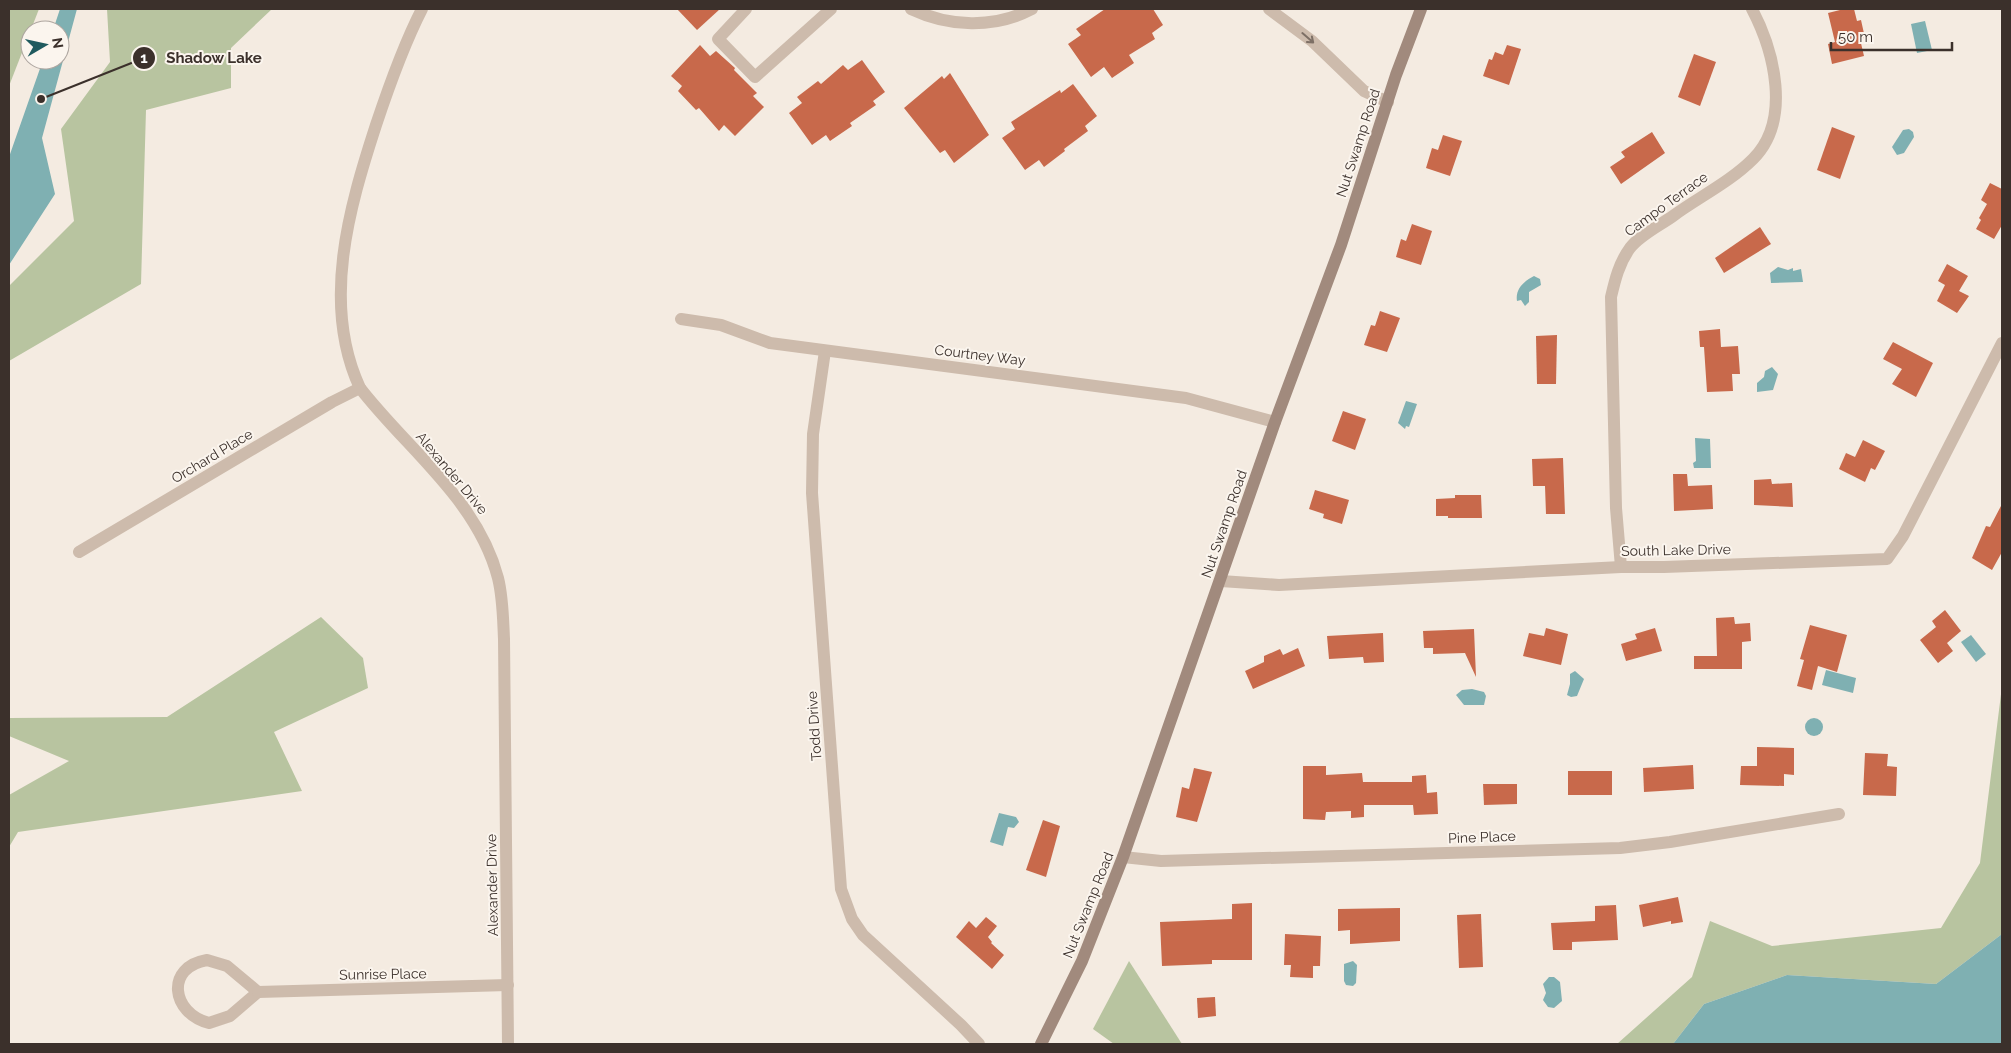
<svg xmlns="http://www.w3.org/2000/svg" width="2011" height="1053" font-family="Raleway,sans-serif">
<rect width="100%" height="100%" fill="#f4ebe1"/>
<g fill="#b8c4a0">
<path d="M9 9H39L9 86Z"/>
<path d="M107 9H272L231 48V88L146 110 141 284 9 361V286L74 221 61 129 110 62Z"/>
<path d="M321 617 363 658 368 688 274 732 302 791 18 832 9 847V795L69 761 9 736V718L167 717Z"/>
<path d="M2002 686V934L1936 984 1787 975 1704 1004 1673 1044H1617L1692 977 1710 921 1772 946 1941 928 1980 863Z"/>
<path d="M1129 961 1182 1044H1114L1093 1029Z"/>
</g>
<g fill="#7fb0b2">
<path d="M60 9H77L42 138 55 194 9 265V157L43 60H60V30H53Z"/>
<path d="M1925 21 1932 50 1917 53 1911 24Z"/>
<path d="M1909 129 1913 132 1914 137 1904 153 1897 155 1892 147 1903 130Z"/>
<path d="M1778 267 1788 270 1793 268V271L1801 269 1803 282 1771 283 1770 273Z"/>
<path d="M1534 276 1540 279 1541 285 1529 292V302L1525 306 1521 300 1517 301C1515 289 1524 281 1534 276Z"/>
<path d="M1772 367 1778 374 1773 390 1757 392V383L1764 377 1765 371Z"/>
<path d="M1406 401 1417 404 1409 427 1406 426 1405 429 1398 423Z"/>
<path d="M1695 438 1710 439 1711 468H1694L1693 463 1696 461Z"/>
<path d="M1971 635 1986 654 1976 662 1961 642Z"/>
<path d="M1826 670 1856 678 1853 693 1822 685Z"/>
<path d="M1575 671 1584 679 1577 696 1571 697 1567 695 1570 684V674Z"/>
<path d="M1472 689 1484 692 1486 696 1484 705H1464L1456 695 1462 690Z"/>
<circle cx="1814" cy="727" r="9"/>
<path d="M999 813 1016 817 1019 822 1014 828 1008 827 1003 846 990 842Z"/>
<path d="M2002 934V1044H1673L1704 1004 1787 975 1936 984Z"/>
<path d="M1353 961 1357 965 1356 983 1353 986 1346 985 1344 981V964Z"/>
<path d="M1549 977H1554L1560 982 1562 1001 1554 1008 1548 1007 1543 1000 1546 993 1543 984Z"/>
</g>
<g fill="#c8694b">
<path d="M677 9H720L697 30Z"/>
<path d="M1105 9H1153L1163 25 1152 33 1155 39 1129 55 1134 63 1112 78 1104 67 1091 77 1068 44 1081 35 1076 29Z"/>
<path d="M1844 9H1854L1857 21 1861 20 1865 38 1860 39 1864 56 1832 64 1828 44 1835 42 1828 13Z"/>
<path d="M700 45 710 56 716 51 735 68 734 70 757 93 753 96 764 107 735 136 724 125 719 131 699 108 696 110 678 91 682 86 671 76Z"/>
<path d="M1507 45 1521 49 1509 85 1483 76 1489 59 1492 60 1495 52 1503 55Z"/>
<path d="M1694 54 1716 62 1700 106 1678 97Z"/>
<path d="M862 60 885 92 873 101 876 105 850 123 852 126 830 141 826 135 812 145 789 113 802 103 797 97 818 81 821 84 843 65 848 70Z"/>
<path d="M950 73 989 135 954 163 945 150 940 153 904 108 942 76 944 79Z"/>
<path d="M1073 84 1097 116 1085 126 1088 131 1064 149 1065 151 1044 167 1039 160 1025 170 1002 138 1015 129 1011 122 1060 90 1061 93Z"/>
<path d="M1832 127 1855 136 1840 179 1817 170Z"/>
<path d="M1652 132 1665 153 1621 184 1610 167 1625 157 1621 152Z"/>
<path d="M1443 135 1462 141 1450 176 1426 168 1432 148 1438 150Z"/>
<path d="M1990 183 2002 189V225L1994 239 1976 229 1981 220 1979 218 1987 204 1981 200Z"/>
<path d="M1412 224 1432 231 1421 265 1396 257 1401 239 1406 241Z"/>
<path d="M1760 227 1771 244 1724 273 1715 258Z"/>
<path d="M1947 264 1968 276 1959 291 1969 296 1957 313 1937 301 1945 285 1938 281Z"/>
<path d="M1380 311 1400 318 1387 352 1364 345 1371 325 1375 326Z"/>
<path d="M1720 329 1721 347 1738 346 1740 374H1732L1733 391 1707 392 1704 347H1700L1699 331Z"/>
<path d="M1557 335 1556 384H1537L1536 336Z"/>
<path d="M1893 342 1933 363 1916 397 1892 384 1902 369 1883 359Z"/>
<path d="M1343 411 1366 419 1355 450 1332 441Z"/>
<path d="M1863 440 1885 451 1875 470 1871 468 1865 482 1839 469 1846 453 1855 457Z"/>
<path d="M1563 458 1565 514H1546L1545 486H1533L1532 459Z"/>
<path d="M1673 474H1687L1688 486 1712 485 1713 509 1674 511Z"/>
<path d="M1771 479 1772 484 1792 483 1793 507 1754 505V480Z"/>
<path d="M1315 490 1349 500 1342 524 1323 518 1324 514 1309 509Z"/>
<path d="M1455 495H1481L1482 518H1448V516H1436V499L1455 498Z"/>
<path d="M2002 504V552L1992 570 1972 558 1986 526 1990 527Z"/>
<path d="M1945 610 1961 631 1947 643 1953 651 1938 663 1920 640 1936 627 1932 621Z"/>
<path d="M1734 617 1735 624 1750 623 1751 641 1742 642V669H1694V656H1717L1716 618Z"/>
<path d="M1810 625 1847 635 1837 672 1818 666 1812 690 1797 686 1804 660 1800 659Z"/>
<path d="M1546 628 1568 634 1561 665 1523 656 1529 633 1544 636Z"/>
<path d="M1655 628 1662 651 1626 661 1621 644 1637 639 1635 634Z"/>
<path d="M1474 629 1476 677 1465 653 1433 654V648H1424L1423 631Z"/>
<path d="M1383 633 1384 662 1364 663 1363 657 1329 659 1327 636Z"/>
<path d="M1298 648 1305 666 1253 689 1245 671 1264 662V656L1280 649 1283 655Z"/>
<path d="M1757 747 1794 748V775L1784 774V786L1740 785 1741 766H1757Z"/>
<path d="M1865 753 1888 754 1887 766 1897 767 1896 796 1863 795Z"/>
<path d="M1693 765 1694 789 1644 792 1643 768Z"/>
<path d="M1303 766H1326V775L1362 773 1363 782H1412V776L1426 775 1427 793 1437 792 1438 814 1414 815 1413 805H1364V817L1351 818V811L1326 812 1325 820 1303 819Z"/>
<path d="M1194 768 1212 772 1197 822 1176 817 1182 787 1189 789Z"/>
<rect x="1568" y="771" width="44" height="24"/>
<path d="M1483 784H1517V804L1484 805Z"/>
<path d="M1043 820 1060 826 1046 877 1026 870Z"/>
<path d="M1678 897 1683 922 1671 924V921L1643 927 1639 905Z"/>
<path d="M1252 903V960H1212V964L1162 966 1160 922 1232 919V904Z"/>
<path d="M1616 905 1618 940 1572 942V950H1553L1551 923 1595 921V906Z"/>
<path d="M1400 908V941L1350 944V930L1338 931V909Z"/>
<path d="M1481 914 1483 967 1459 968 1457 915Z"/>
<path d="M986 917 997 926 988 937 992 942 991 943 1004 955 992 969 956 937 969 921 976 928Z"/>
<path d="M1285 934 1321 936 1320 966H1313V978L1290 977 1291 965H1284Z"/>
<path d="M1215 997 1216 1016 1198 1018 1197 998Z"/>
</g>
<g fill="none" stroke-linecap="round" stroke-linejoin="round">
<g stroke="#cdbbac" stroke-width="12">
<path d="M422 9C403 46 389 86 376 125 349 208 321 304 360 388 407 449 478 500 498 578 503 598 503 618 504 639L508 1044"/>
<path d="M746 9 718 39 755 77 831 9"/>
<path d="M911 9C949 27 994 29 1032 9"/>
<path d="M1269 9 1312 41 1364 91 1388 102"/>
<path d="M681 319 721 325 770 343 1186 398 1275 422"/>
<path d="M825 351 813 434 812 493 841 889 852 919 863 935 961 1025 979 1044"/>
<path d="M79 552 332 402 360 388"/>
<path d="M1621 567 1616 508 1611 297C1615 280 1619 263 1630 248 1640 235 1659 226 1673 216 1699 197 1730 182 1753 159 1792 120 1774 51 1752 9"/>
<path d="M1221 581 1279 585 1621 567H1664L1887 559 1903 536 2002 343"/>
<path d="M1123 857 1161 861 1620 848 1670 842 1839 814"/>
<path d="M207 960 227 966 258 992 230 1016 209 1023C171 1013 165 967 207 960Z"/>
<path d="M258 992 508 985"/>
</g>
<path stroke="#a18a7d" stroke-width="12" d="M1041 1044 1082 961 1123 857 1275 422 1341 245 1396 75 1421 9"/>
</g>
<defs><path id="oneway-shaft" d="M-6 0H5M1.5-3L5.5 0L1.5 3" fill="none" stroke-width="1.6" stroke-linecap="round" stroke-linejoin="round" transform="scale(1.25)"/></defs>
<use stroke="#7d6f65" href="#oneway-shaft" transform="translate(1308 38) rotate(41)"/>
<g text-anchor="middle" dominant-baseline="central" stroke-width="4" stroke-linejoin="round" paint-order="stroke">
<g font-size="14" fill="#3b302b" stroke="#fbf5ee">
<text transform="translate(1358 143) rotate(-72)">Nut Swamp Road</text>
<text transform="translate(1666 204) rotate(-36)">Campo Terrace</text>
<text transform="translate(980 355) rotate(7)">Courtney Way</text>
<text transform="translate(212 456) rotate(-31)">Orchard Place</text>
<text transform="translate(452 473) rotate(50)">Alexander Drive</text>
<text transform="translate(1224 524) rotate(-71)">Nut Swamp Road</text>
<text transform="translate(1676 550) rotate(-1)">South Lake Drive</text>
<text transform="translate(814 726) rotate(-94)">Todd Drive</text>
<text transform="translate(1482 837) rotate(-2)">Pine Place</text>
<text transform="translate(492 885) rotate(-91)">Alexander Drive</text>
<text transform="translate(1088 905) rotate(-68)">Nut Swamp Road</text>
<text transform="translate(383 974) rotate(-1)">Sunrise Place</text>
</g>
</g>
<path fill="none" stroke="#3b302b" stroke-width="2" d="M41 99L144 58"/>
<g fill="#3b302b" stroke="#fbf5ee" stroke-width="2">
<circle cx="41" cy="99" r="5"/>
<circle cx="144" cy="58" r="12"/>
</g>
<g font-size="15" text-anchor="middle" font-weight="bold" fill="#fff">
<text x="144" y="63">1</text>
</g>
<g font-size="15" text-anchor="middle" font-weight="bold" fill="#3b302b" stroke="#fbf5ee" stroke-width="4" stroke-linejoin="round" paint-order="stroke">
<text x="214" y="63">Shadow Lake</text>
</g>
<rect width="2011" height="1053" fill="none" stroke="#3b302b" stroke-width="20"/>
<g transform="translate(45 45) rotate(81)"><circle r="24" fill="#fbf5ee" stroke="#aea6a0"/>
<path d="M0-4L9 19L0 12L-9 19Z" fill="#1f5a5e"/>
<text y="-8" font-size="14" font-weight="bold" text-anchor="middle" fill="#3b302b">N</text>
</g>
<path d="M1831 42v8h121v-8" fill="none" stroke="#3b302b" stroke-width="2.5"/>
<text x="1838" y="42" font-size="15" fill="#3b302b" stroke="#fbf5ee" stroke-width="4" paint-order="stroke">50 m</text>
</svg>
